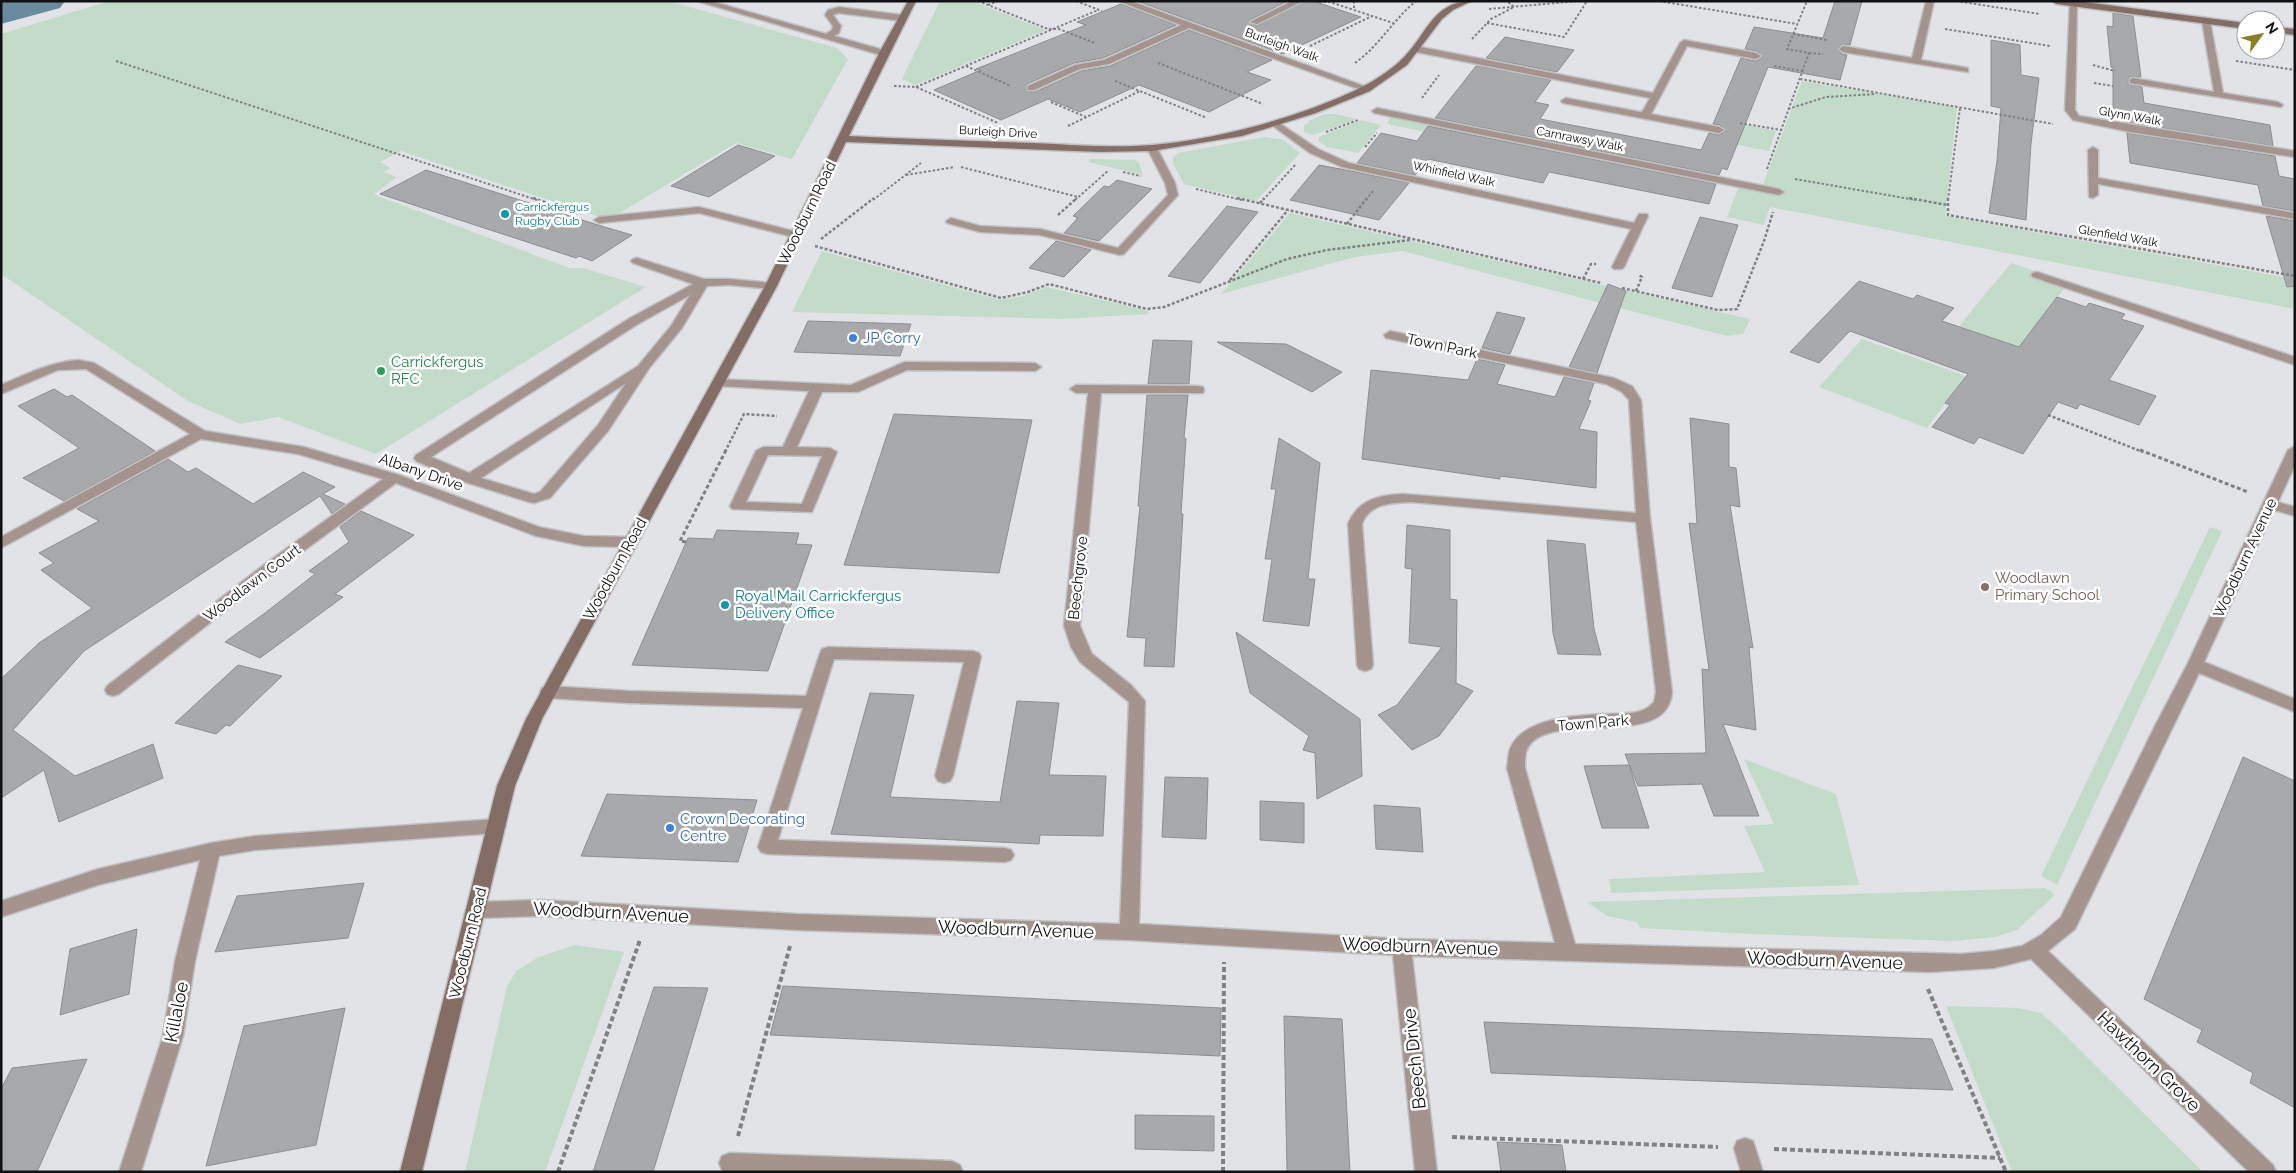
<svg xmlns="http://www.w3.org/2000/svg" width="2296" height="1173" font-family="Raleway,sans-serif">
<rect width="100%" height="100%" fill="#e2e3e6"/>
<g fill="#c3dcc9">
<path d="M109 1H668L837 48 848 59 792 159 736 143 613 217 603 218 401 151 380 162 390 168 384 172 397 177 374 194 378 196 569 268H583L646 287 376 454 278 417 240 424 188 401 1 274V34Z"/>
<path d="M940 1H972L1046 30 915 85 902 79Z"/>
<path d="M1802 81 1957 107 1945 216 2295 279V309L1770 207 1764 225 1727 217 1739 186 1761 190Z"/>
<path d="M1325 114H1335L1357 119 1313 135 1304 132V125L1310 122 1308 121Z"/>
<path d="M1392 116 1550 148 1549 151 1533 154 1391 125 1387 123Z"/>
<path d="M1361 120 1381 125 1358 153 1327 147 1318 141 1319 137Z"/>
<path d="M1736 123 1776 131 1769 151 1728 143Z"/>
<path d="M1265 137 1281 139 1300 153 1256 201 1184 184 1173 164V158L1178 153Z"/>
<path d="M1090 159 1136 160 1139 163 1143 175 1089 162Z"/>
<path d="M1290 213 1750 319 1743 334 1727 336 1402 251 1355 257 1221 294Z"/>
<path d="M822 251 1000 300 1023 296 1047 287 1149 311 1148 314 1062 319 792 312Z"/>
<path d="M2011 263 2069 282 2048 310 2062 362 1959 326Z"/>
<path d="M1862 339 1966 376 1927 428 1819 387Z"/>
<path d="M2210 527 2222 531 2057 885 2041 876Z"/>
<path d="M1744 759 1836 794 1859 885 1611 893 1609 879 1765 872 1744 826 1774 824Z"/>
<path d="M2045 888 2052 892 2054 896 2017 930 1995 937 1953 941 1751 934 1640 928 1637 922 1607 916 1587 902Z"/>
<path d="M574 945 624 952 545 1172H465L507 987 516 971 537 958Z"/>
<path d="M1946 1006 2019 1008 2041 1013 2059 1029 2203 1172H2012Z"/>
</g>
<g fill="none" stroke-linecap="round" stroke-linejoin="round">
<path fill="#698b9d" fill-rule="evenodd" d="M5 1H65L60 8 1 24V2Z"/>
</g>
<g fill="#a8a9ab" stroke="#8d8e90">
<path d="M1137 1H1287L1248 21 1256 26 1305 1H1313L1361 17 1283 54Z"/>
<path d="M1835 1H1862L1850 45 1842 44 1837 49 1842 54 1847 55 1840 80 1768 67 1727 170 1722 168 1719 175 1435 118 1476 66H1479L1551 80 1535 102 1549 105 1540 119 1701 150 1709 133 1719 135 1726 131 1720 125 1713 124 1741 58 1756 61 1763 57 1757 51 1745 49 1754 27 1823 38Z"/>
<path d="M1121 4 1176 25 1103 58 1074 63 1027 84V91L1035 92 1081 71 1110 66 1189 30 1272 60 1247 72 1271 80 1209 112 1139 85 1080 112 1048 99 1001 120 934 90 981 70 976 69 1086 25 1077 22Z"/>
<path d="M2113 13 2133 16 2141 77H2129L2128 83 2142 87 2144 103 2270 125 2273 146 2126 122 2125 111 2113 109V67H2111L2107 26 2113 27Z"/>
<path d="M1505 37 1520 40 1574 50 1557 72 1486 58Z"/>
<path d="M1991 40 2020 45 2021 75 2039 78 2031 144 2026 220 1989 213 1997 161 2001 108 1991 106Z"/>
<path d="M1428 126 1716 184 1709 204 1549 172 1543 183 1428 159 1415 175 1357 163 1381 133 1417 141Z"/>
<path d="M2127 133 2275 156 2279 176 2295 179V211L2263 206 2258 185 2130 163Z"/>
<path d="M738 145 775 156 709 197 671 186Z"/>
<path d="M1319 165 1351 171 1409 183 1379 220 1290 200Z"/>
<path d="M426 170 598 225 632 235 592 261 579 256 576 258 380 194Z"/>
<path d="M1117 180 1152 189 1099 241 1064 233 1076 220 1077 217 1073 216 1104 186 1109 187Z"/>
<path d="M1227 206 1258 212 1200 283 1168 276Z"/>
<path d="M2266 216 2295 221V286L2287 287Z"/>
<path d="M1700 217 1738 225 1712 297 1672 288Z"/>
<path d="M1056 241 1091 250 1064 277 1029 268Z"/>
<path d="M1859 281 1913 299 1917 295 1954 308 1942 321 2019 347 2057 297 2086 307 2089 303 2125 314 2121 319 2144 326 2109 380 2156 396 2139 425 2080 404 2077 409 2058 402 2023 454 1979 437 1974 444 1932 427 1950 405 1945 403 1968 374 1850 331 1819 363 1790 352Z"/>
<path d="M1608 284 1626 291 1597 373 1569 367Z"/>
<path d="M1497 312 1525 318 1510 354 1482 348Z"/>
<path d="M808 321 911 324 900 356 794 352Z"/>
<path d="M1153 340 1192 341 1189 384H1148Z"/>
<path d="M1217 342 1286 344 1342 372 1312 392Z"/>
<path d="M1477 359 1505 365 1497 384 1555 397 1564 377 1594 383 1588 400 1591 401 1579 429 1597 432 1596 488 1500 476V479L1362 459 1371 370 1468 380Z"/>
<path d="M54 389 67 397 72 395 155 451 64 501 23 478 79 448 18 406Z"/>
<path d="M1147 395H1188L1184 438 1186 439 1181 514H1183L1174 667 1144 666 1146 638 1127 637 1140 506H1138Z"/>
<path d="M894 414 1032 420 999 573 844 565Z"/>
<path d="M1690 418 1729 424V467L1736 468 1740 507 1730 505 1753 648 1749 647 1756 730 1723 724 1759 816H1714L1702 784 1638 786 1625 754 1706 753 1702 669 1709 670 1689 523 1697 524Z"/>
<path d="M1279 438 1320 463 1308 579H1315L1309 626 1263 621 1272 559H1265L1276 489H1271Z"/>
<path d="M168 459 188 472 196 468 253 504 303 472 335 487 323 494 345 504 332 514 320 496 84 651 13 730 75 776 153 744 163 778 59 822 44 770 1 798V679L39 643 92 608 41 570 54 563 39 553 99 521 77 509Z"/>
<path d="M361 511 414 535 335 594 343 597 260 658 225 642 265 613 315 574 309 571 349 542 340 527Z"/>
<path d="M1407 525 1450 530V599L1457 600 1456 683 1473 691 1439 736 1412 750 1378 715 1397 705 1442 647 1409 643 1412 569 1405 568Z"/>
<path d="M717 530 799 533 796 544 812 545 768 671 632 665 688 538 713 539Z"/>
<path d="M1547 540 1585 544 1594 629 1601 655 1558 654 1553 633Z"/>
<path d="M1236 632 1360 719 1362 776 1317 799 1315 753 1303 750 1309 736 1250 693Z"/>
<path d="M238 665 282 676 230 726 226 725 216 734 175 723Z"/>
<path d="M870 693 914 695 890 797 1000 802 1017 701 1059 703 1049 775 1106 776 1103 836 1040 835 1039 844 831 834Z"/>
<path d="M2243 757 2295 781V1108L2250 1083 2253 1073 2197 1042 2202 1030 2144 999Z"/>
<path d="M1629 765 1649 828H1602L1584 766Z"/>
<path d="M1165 777 1208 778 1206 839 1162 837Z"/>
<path d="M607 794 757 800 738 862 581 856Z"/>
<path d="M1260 801 1304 803V843L1260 840Z"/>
<path d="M1374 805 1420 808 1423 852 1376 849Z"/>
<path d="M364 883 348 938 215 952 237 896Z"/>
<path d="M137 929 129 994 60 1015 70 949Z"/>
<path d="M783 986 1221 1008 1220 1056 770 1035Z"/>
<path d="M654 987 708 988 653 1172H593Z"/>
<path d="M345 1008 316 1145 206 1166 244 1026Z"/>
<path d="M1284 1016 1342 1019 1350 1172H1287Z"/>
<path d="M1484 1022 1932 1039 1953 1090 1491 1073Z"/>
<path d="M87 1059 37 1172H1V1089L12 1068Z"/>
<path d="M1135 1115 1214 1116V1151L1135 1149Z"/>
<path d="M1497 1142 1562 1145 1566 1172H1501Z"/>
</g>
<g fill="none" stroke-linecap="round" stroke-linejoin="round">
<defs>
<g id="lane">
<path d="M697 1H711L826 34 832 30 833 26 825 15 828 10 839 7 902 15 906 18 902 21 839 13 833 15 841 26 839 33 834 36 887 51V55L884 56Z"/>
<path d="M1926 1H1934L1921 60 1968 68V72L1843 52 1839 49 1843 46 1912 58Z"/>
<path d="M2206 18 2210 21 2223 93 2278 102 2283 105 2281 107 2130 83V79L2133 78 2214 92 2202 21Z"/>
<path d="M1566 98 1719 127 1724 130 1719 133 1563 103 1561 101Z"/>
<path d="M699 207 801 233 803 235 797 238 699 213 599 223 594 220 599 217Z"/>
<path d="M637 258 704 279H729L771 283 777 286 771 289 729 285 707 286 682 328 650 367 608 431 550 498 534 503 529 502 465 482 416 461 414 458 416 455 630 318 693 284 633 263 631 261 633 259ZM690 295 671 326 638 366 469 473 431 457 638 324ZM626 383 598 425 540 492 534 494 481 478Z"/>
<path d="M2037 272 2295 357V365L2033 277 2031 275 2033 273Z"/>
<path d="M905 362 1035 363 1041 367 1035 371 907 370 858 392H822L797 447 830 448 837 452 812 512 732 509 730 506 756 451 763 447H783L809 391 719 386 713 382 715 379 851 385ZM768 455 822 456 802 504 746 502Z"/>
<path d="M828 647 973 651 979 653 981 657 953 776 950 781 944 783 938 781 935 776 964 662 834 659 778 840 1005 848 1011 850 1014 855 1011 860 1005 862 767 854 761 852 758 847 803 708 629 703 548 698 542 696 540 692 542 688 548 686 629 691 806 696 820 653 822 649Z"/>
<path d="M1745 1138 1753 1141 1763 1172H1741L1734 1148 1737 1141Z"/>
<path d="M730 1153 952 1161 960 1165 963 1172H726L722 1170 719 1163 722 1156Z"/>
</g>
<g id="street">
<path d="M1118 1H1131L1372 89 1364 91 1189 28 1109 64 1080 69 1034 90H1028V86L1075 65 1104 60 1181 25Z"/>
<path d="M1292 1H1303L1257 24 1250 22Z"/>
<path d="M2070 1 2077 3 2075 110 2079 116 2295 151V157L2130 132 2073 120 2065 110Z"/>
<path d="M1684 40 1756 53 1761 56 1756 59 1687 46 1650 116 1645 119 1640 116 1650 98 1416 52 1412 49 1416 46 1653 93 1680 43Z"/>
<path d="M1377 108 1779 189 1784 192 1779 195 1374 113 1372 111Z"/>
<path d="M1276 121 1318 149 1349 163 1634 223 1639 214H1647L1648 216 1624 267 1622 269H1614L1612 267 1631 229 1342 167 1310 153 1273 126 1271 124Z"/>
<path d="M1152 145 1157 148 1175 183 1178 195 1124 254 1120 255 1040 235 980 232 947 223 946 221 951 218 980 226 1040 229 1118 248 1168 195 1165 183 1147 148Z"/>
<path d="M2093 147 2098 150V178L2295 213V219L2098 184V195L2093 198 2089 197 2088 150Z"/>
<path d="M1390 331 1614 378 1632 386 1641 400 1650 518 1672 692C1668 754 1542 705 1526 752 1525 757 1525 763 1525 768L1575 944 1961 954 1994 951 2022 946 2041 935 2061 917 2155 726 2187 665 2288 450 2295 446V465L2278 502 2295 507V516L2274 510 2204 662 2295 699V712L2199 673 2075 929 2048 951 2273 1165 2276 1172H2249L2031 959 1994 968 1930 972 1412 956 1437 1172H1415L1393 955 1129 940 797 930 540 916 475 918 468 916 466 910 468 904 475 902 540 900 797 914 1120 924 1129 702 1080 662 1071 647 1064 626 1088 393H1076L1070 389 1076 385 1198 386 1203 387 1204 390 1203 393H1101L1080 626 1092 654 1131 685 1145 701 1139 924 1402 939 1555 943 1507 768C1508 762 1508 755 1510 749 1523 716 1582 715 1611 714 1627 713 1643 715 1654 702L1656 692 1636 522 1411 502C1391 503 1370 503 1362 524L1373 665 1371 669 1365 671 1359 669 1357 665 1348 524C1358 500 1378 495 1403 494L1636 513 1629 400 1622 392 1606 384 1386 338 1384 335Z"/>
<path d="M78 360 94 363 205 431 304 447 399 475 539 527 584 536 630 537 635 539 637 542 635 545 630 547 584 546 536 536 396 483 275 572 119 694 113 696 107 694 105 690 107 686 265 564 383 479 298 454 201 439 1 548V537L190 434 86 369 58 370 1 394V385C27 374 50 362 78 360Z"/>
<path d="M497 819 503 821 506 826 503 831 497 833 255 850 219 856 195 961 183 1036 141 1172H119L163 1036 175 961 200 860 98 885 1 917V901L98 869 211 843 255 836Z"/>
</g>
<g id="secondary">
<path d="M908 1H916L849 136C910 139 972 141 1034 143 1073 145 1113 148 1152 145 1205 140 1260 127 1310 109 1342 97 1375 84 1400 61 1426 38 1431 1 1472 1L1453 10 1442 19 1407 65 1370 91 1316 113 1242 136 1152 151 1100 152 846 142 777 286 542 719 515 786 422 1172H400L497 786 526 719 765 286 879 53Z"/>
<path d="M2052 1H2077L2246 23V29L2056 4Z"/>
<path d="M2276 27 2295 29V35L2276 33Z"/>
</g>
</defs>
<use href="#lane" stroke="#c0c1c4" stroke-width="3"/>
<use href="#street" stroke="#c0c1c4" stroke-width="3"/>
<use href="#secondary" stroke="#c0c1c4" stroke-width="3"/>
<g stroke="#808183" stroke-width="2" stroke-dasharray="2.5 2" stroke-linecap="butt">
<path d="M978 1 1048 29H1059L1095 43"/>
<path d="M1076 1 1102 11"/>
<path d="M1354 1V10"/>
<path d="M1659 1 1797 24"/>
<path d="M1956 1 2040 14"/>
<path d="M1319 2H1330L1393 23"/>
<path d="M988 5 998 1"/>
<path d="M1489 9 1578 1"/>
<path d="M1487 23 1564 37 1587 1"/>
<path d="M1945 29 2050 46"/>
<path d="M1793 34 1827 40"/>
<path d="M1472 39 1491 19 1514 7 1507 1"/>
<path d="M1310 46 1372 16"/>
<path d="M1809 53 1823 54"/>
<path d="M116 61 537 200"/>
<path d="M2236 61 2295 70"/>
<path d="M1158 63 1263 104"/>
<path d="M1355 63C1379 46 1393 20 1416 1"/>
<path d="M2093 65 2115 71"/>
<path d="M966 66 1011 86"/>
<path d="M1774 66 1802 71"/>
<path d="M1800 79 2053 124"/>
<path d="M1115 81 1207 118"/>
<path d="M2094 83 2113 86"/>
<path d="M894 86 916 87 998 123"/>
<path d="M916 87 1098 10"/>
<path d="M1422 98 1439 75"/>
<path d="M1051 102 1086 117"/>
<path d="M1788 109 1826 97 1876 94"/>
<path d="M1740 123 1781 130"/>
<path d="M1068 126 1140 91"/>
<path d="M1326 132 1358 120"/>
<path d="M1365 147 1377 133"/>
<path d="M961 167 1078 197"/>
<path d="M1767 169 1809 53 1787 49 1807 1"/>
<path d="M1123 172 1141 176"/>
<path d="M906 175 955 167"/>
<path d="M1795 179 1916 200"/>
<path d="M1196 189 1242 200"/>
<path d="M873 200 921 163"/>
<path d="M1075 200 1108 171"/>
<path d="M1263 200 1296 164"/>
<path d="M1366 200 1373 191"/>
<path d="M1948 200 1960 108"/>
</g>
<g stroke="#808183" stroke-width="2.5" stroke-dasharray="3 2" stroke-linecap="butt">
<path d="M533 198 577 213"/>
<path d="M1237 198 1601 283"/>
<path d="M1909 198 1947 205"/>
<path d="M1948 198V215L2295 276"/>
<path d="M1260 203 1264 198"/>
<path d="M1058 215 1077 198"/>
<path d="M1347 224 1367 198"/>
<path d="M821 239 874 198"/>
<path d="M815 246 1001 298 1028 292 1049 284 1147 309 1164 307 1287 259 1327 250 1410 240"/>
<path d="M1583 279 1591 264H1596"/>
<path d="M1230 280 1288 210"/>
<path d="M1622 288 1718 310 1737 309 1764 241 1773 212"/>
<path d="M1636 291 1642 277 1639 275"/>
<path d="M2048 415 2143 452"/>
<path d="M725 452 744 414 777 416"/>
</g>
<g stroke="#808183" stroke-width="3" stroke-dasharray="4 2.5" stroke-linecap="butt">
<path d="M2140 450 2248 492"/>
<path d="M686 542 680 541 726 450"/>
</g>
<g stroke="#808183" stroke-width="4" stroke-dasharray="5 3" stroke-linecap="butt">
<path d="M1928 989 2006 1172"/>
<path d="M738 1136 790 946"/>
<path d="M1452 1137 1718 1147"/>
<path d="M1774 1149 2000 1158"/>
<path d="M558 1172 640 940"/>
<path d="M1223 1172 1224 962"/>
</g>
<use href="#lane" fill="#a4948d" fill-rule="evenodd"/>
<use href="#street" fill="#a4948d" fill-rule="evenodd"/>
<use href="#secondary" fill="#846d64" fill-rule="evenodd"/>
</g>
<g fill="#0f9aa8" stroke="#fff" stroke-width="2">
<circle cx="505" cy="214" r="5"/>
<circle cx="725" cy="605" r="5"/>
</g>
<g fill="#3f7fe0" stroke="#fff" stroke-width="2">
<circle cx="853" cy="338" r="5"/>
<circle cx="670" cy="828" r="5"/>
</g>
<circle fill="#2e9e5b" stroke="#fff" stroke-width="2" cx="381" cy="371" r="5"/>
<circle fill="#8d6e63" stroke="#fff" stroke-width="2" cx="1985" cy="587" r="5"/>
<g text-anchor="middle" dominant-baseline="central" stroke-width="5" stroke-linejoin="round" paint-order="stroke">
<g font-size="12" fill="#101112" stroke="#fff">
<text transform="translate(1282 45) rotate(20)">Burleigh Walk</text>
<text transform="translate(2130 116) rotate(10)">Glynn Walk</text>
<text transform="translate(998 132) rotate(3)">Burleigh Drive</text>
<text transform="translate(1580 139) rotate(11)">Carnrawsy Walk</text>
<text transform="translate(1454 174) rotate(12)">Whinfield Walk</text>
<text transform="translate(2118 236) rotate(10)">Glenfield Walk</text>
</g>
<g font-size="12" fill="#0d838f" stroke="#fff" text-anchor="start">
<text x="515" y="207">Carrickfergus<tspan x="515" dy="14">Rugby Club</tspan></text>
</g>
<g font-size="15" fill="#101112" stroke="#fff">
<text transform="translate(807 213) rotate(-64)">Woodburn Road</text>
<text transform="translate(1442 346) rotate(12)">Town Park</text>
<text transform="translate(421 472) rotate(19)">Albany Drive</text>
<text transform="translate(2245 558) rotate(-65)">Woodburn Avenue</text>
<text transform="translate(615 569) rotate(-61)">Woodburn Road</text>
<text transform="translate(1078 578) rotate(-84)">Beechgrove</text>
<text transform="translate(252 583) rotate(-37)">Woodlawn Court</text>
<text transform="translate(1593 723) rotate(-5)">Town Park</text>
<text transform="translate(468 943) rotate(-76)">Woodburn Road</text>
</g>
<g font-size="15" fill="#366cbe" stroke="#fff" text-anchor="start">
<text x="863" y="338">JP Corry</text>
<text x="680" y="819">Crown Decorating<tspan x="680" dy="17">Centre</tspan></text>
</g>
<g font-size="15" fill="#27864d" stroke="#fff" text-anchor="start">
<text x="391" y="362">Carrickfergus<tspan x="391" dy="17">RFC</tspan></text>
</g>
<g font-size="15" fill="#785e54" stroke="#fff" text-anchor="start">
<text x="1995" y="578">Woodlawn<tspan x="1995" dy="17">Primary School</tspan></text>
</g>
<g font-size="15" fill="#0d838f" stroke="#fff" text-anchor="start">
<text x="735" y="596">Royal Mail Carrickfergus<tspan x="735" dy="17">Delivery Office</tspan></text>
</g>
<g font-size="18" fill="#101112" stroke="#fff">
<text transform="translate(611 912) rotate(3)">Woodburn Avenue</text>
<text transform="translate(1016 929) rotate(2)">Woodburn Avenue</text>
<text transform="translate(1420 946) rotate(2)">Woodburn Avenue</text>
<text transform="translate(1825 960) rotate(2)">Woodburn Avenue</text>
<text transform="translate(176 1012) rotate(-79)">Killaloe</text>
<text transform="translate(1414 1059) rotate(-96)">Beech Drive</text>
<text transform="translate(2149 1061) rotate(44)">Hawthorn Grove</text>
</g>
</g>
<rect width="2296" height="1173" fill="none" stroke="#101112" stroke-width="5"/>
<g transform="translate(2261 35) rotate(57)"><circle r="24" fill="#ffffff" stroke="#9fa0a0"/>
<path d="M0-4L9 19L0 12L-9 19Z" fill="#897f26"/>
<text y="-8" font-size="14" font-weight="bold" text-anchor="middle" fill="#101112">N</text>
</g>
</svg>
